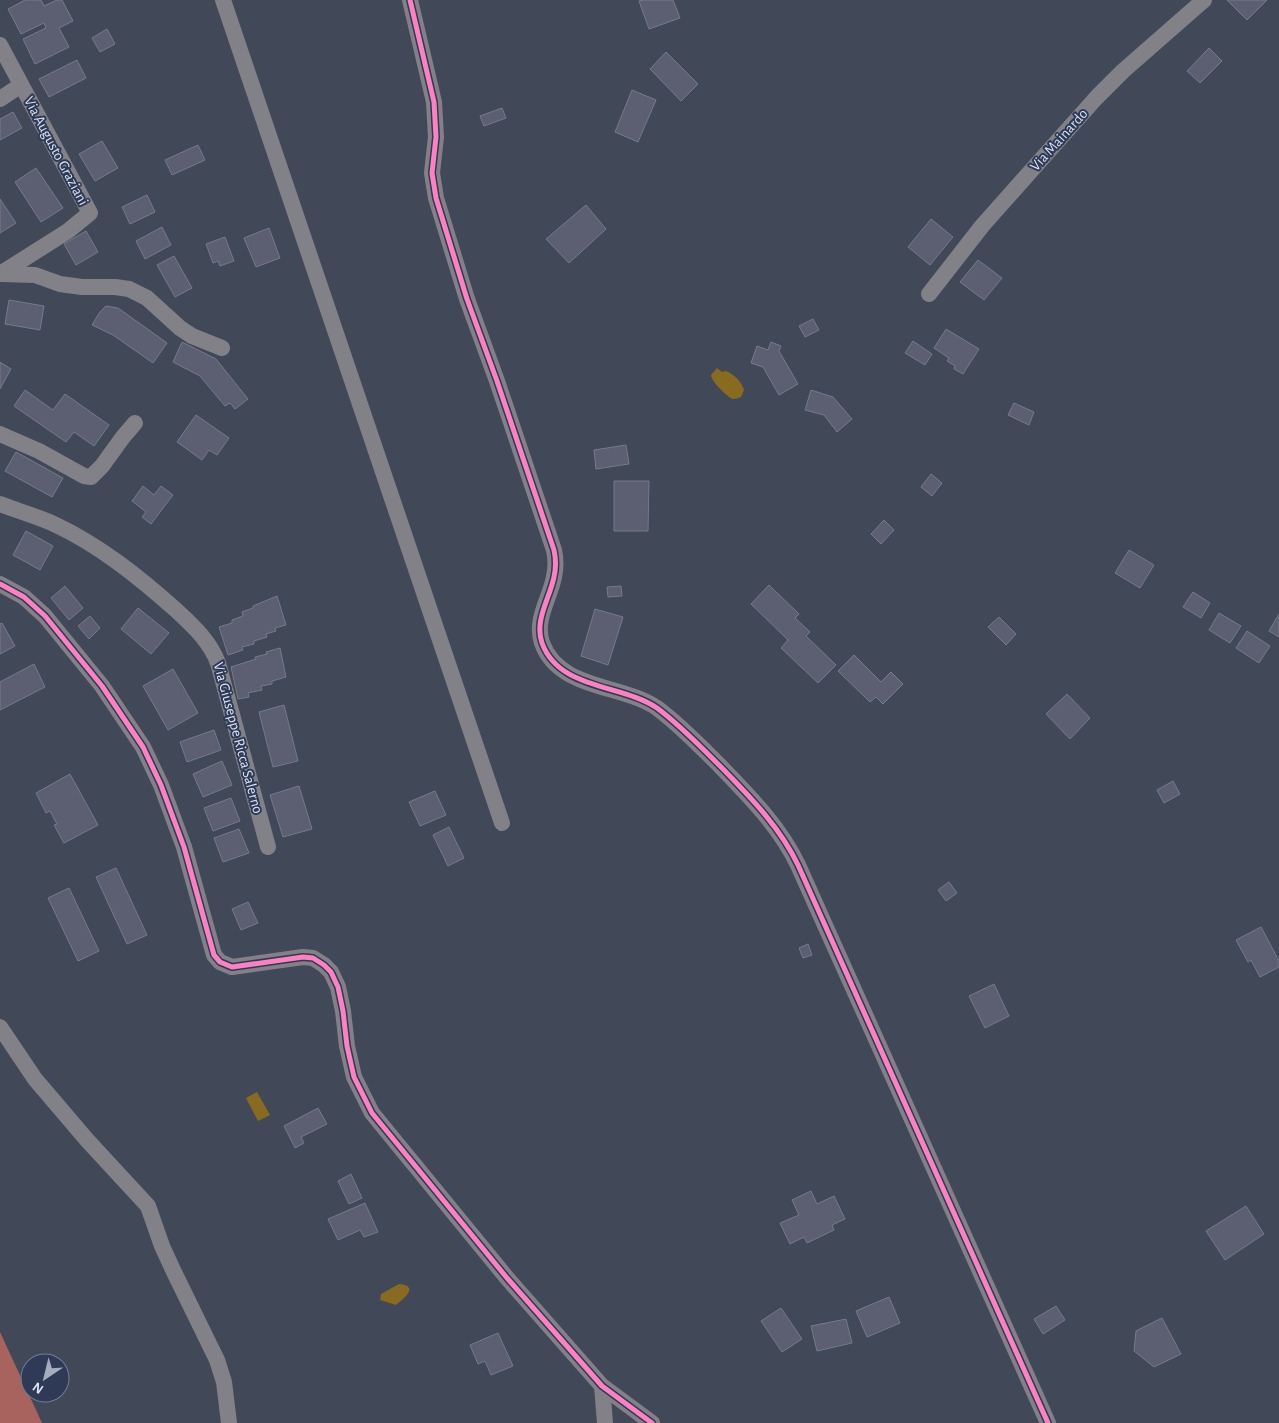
<svg xmlns="http://www.w3.org/2000/svg" width="1279" height="1423" font-family="'Alegreya Sans',sans-serif">
<rect width="100%" height="100%" fill="#414858"/>
<path fill="#a8635f" d="M0 1332 42 1423H0Z"/>
<g fill="#886b1f">
<path d="M717 368 722 372 726 371C735 375 741 381 744 390L741 397C738 398 736 399 733 399 727 397 711 381 711 375Z"/>
<path d="M257 1092 270 1115 258 1121 246 1098Z"/>
<path d="M399 1284C421 1286 402 1300 396 1305L380 1300 381 1294Z"/>
</g>
<g fill="#5c5e72" stroke="#777a88">
<path d="M25 0H41L44 6 57 0H62L73 21 59 28 69 47 35 64 23 39 46 28 44 23 21 34 8 9Z"/>
<path d="M643 0H673L680 18 649 29 639 1Z"/>
<path d="M1227 0H1267L1247 20Z"/>
<path d="M107 29 115 44 100 52 92 38Z"/>
<path d="M1209 48 1222 61 1200 83 1187 71Z"/>
<path d="M666 52 698 84 681 101 650 69Z"/>
<path d="M77 60 86 78 49 97 39 79Z"/>
<path d="M632 90 656 100 638 142 615 132Z"/>
<path d="M502 108 506 118 484 126 480 116Z"/>
<path d="M13 112 22 128 0 140V119Z"/>
<path d="M102 141 118 168 95 181 79 154Z"/>
<path d="M198 145 205 160 172 175 165 160Z"/>
<path d="M36 168 63 208 41 222 15 182Z"/>
<path d="M147 195 155 212 130 224 122 207Z"/>
<path d="M0 199 16 223 0 233Z"/>
<path d="M586 205 606 229 569 263 546 239Z"/>
<path d="M931 219 953 237 930 265 908 247Z"/>
<path d="M162 227 171 245 145 259 136 241Z"/>
<path d="M269 228 280 258 256 267 244 238Z"/>
<path d="M86 231 98 252 76 265 64 244Z"/>
<path d="M225 237 234 261 220 266 218 261 213 263 206 244Z"/>
<path d="M174 256 192 288 175 297 157 265Z"/>
<path d="M978 260 1002 278 984 300 960 282Z"/>
<path d="M9 300 44 306 40 330 5 324Z"/>
<path d="M106 306 118 308 167 343 153 363 113 335 92 325 100 312Z"/>
<path d="M813 319 819 330 805 337 799 326Z"/>
<path d="M946 329 979 349 963 374 954 369 955 366 947 361 949 358 934 348Z"/>
<path d="M913 341 932 354 925 365 905 353Z"/>
<path d="M182 342 216 359 248 399 235 409 230 403 225 406 200 376 173 362Z"/>
<path d="M771 342 781 346 779 351 798 384 779 395 763 367 751 363 757 346 768 350Z"/>
<path d="M0 362 11 369 0 389Z"/>
<path d="M25 390 53 410 65 394 109 425 94 446 74 432 66 442 14 406Z"/>
<path d="M811 390 833 397 852 419 837 432 824 415 805 410Z"/>
<path d="M1014 403 1034 412 1029 425 1008 415Z"/>
<path d="M196 415 229 438 217 455 209 450 202 460 177 442Z"/>
<path d="M626 445 629 464 596 469 594 450Z"/>
<path d="M16 452 63 478 52 497 5 471Z"/>
<path d="M931 474 942 483 932 496 921 487Z"/>
<path d="M614 481H649L648 531H614Z"/>
<path d="M143 486 154 495 161 486 173 495 151 524 142 517 146 512 132 501Z"/>
<path d="M884 520 894 530 881 544 871 534Z"/>
<path d="M26 531 53 546 40 570 13 555Z"/>
<path d="M1129 550 1154 565 1140 588 1115 573Z"/>
<path d="M769 585 799 614 795 618 810 632 806 636 836 665 818 683 781 648 788 640 751 604Z"/>
<path d="M65 586 83 608 69 620 51 598Z"/>
<path d="M621 586 622 596 608 597 607 587Z"/>
<path d="M1193 592 1210 603 1201 618 1183 607Z"/>
<path d="M277 596 286 625 275 628 276 631 266 634 267 637 254 641V644L242 647 243 650 228 655 219 627 232 623V620L243 616 242 612 253 608V606Z"/>
<path d="M138 608 169 633 151 654 121 629Z"/>
<path d="M595 609 623 617 608 665 581 656Z"/>
<path d="M1219 613 1241 626 1230 643 1209 630Z"/>
<path d="M1279 614V637L1269 631Z"/>
<path d="M90 616 100 628 89 639 78 626Z"/>
<path d="M999 617 1016 634 1006 645 988 627Z"/>
<path d="M2 623 15 646 0 654V624Z"/>
<path d="M1247 631 1270 646 1259 663 1236 648Z"/>
<path d="M280 648 286 677 272 681V684L261 686 262 690 248 693 249 697 238 699 231 667 256 659 255 657 267 654 266 652Z"/>
<path d="M854 655 881 682 891 672 903 684 883 704 876 697 870 702 838 671Z"/>
<path d="M34 664 45 687 0 710V682Z"/>
<path d="M173 669 198 713 168 730 143 686Z"/>
<path d="M1067 694 1090 718 1070 739 1046 714Z"/>
<path d="M284 705 298 761 273 767 259 712Z"/>
<path d="M214 730 221 750 187 762 180 742Z"/>
<path d="M222 761 232 785 203 797 193 774Z"/>
<path d="M70 774 98 825 64 843 54 825 57 824 50 811 46 813 36 793Z"/>
<path d="M1173 781 1180 794 1164 803 1157 790Z"/>
<path d="M299 786 312 829 283 837 270 795Z"/>
<path d="M435 791 446 815 420 826 409 802Z"/>
<path d="M231 798 240 821 213 831 204 808Z"/>
<path d="M449 827 464 858 448 866 433 835Z"/>
<path d="M239 829 249 853 223 862 214 838Z"/>
<path d="M116 868 147 935 127 944 96 877Z"/>
<path d="M949 882 957 893 946 901 938 890Z"/>
<path d="M69 888 99 951 78 961 48 898Z"/>
<path d="M248 902 258 923 241 930 232 909Z"/>
<path d="M1261 927 1279 961V967L1260 977 1251 960 1248 962 1236 940Z"/>
<path d="M808 944 812 955 803 958 799 948Z"/>
<path d="M994 984 1009 1016 985 1028 969 996Z"/>
<path d="M318 1108 327 1124 301 1137 304 1143 295 1148 284 1126Z"/>
<path d="M351 1174 362 1198 349 1204 338 1181Z"/>
<path d="M811 1191 817 1204 834 1196 845 1219 832 1225 834 1230 807 1243 804 1237 790 1244 780 1223 799 1215 792 1200Z"/>
<path d="M365 1203 378 1232 364 1237 360 1230 338 1240 328 1219Z"/>
<path d="M1246 1206 1264 1234 1225 1260 1206 1231Z"/>
<path d="M889 1297 900 1323 867 1337 856 1311Z"/>
<path d="M1056 1306 1065 1320 1043 1334 1034 1319Z"/>
<path d="M781 1308 802 1339 782 1352 761 1321Z"/>
<path d="M1162 1318 1181 1354 1154 1367 1134 1351 1136 1331Z"/>
<path d="M846 1319 852 1343 817 1351 811 1326Z"/>
<path d="M498 1333 513 1366 491 1375 485 1361 478 1364 470 1345Z"/>
</g>
<g fill="none" stroke-linecap="round" stroke-linejoin="round">
<g stroke="#828188" stroke-width="16">
<path d="M223 0 502 823"/>
<path d="M410 0 434 102 436 137 432 173 436 198 467 299 497 381 554 550C556 559 556 568 554 577 550 598 534 620 542 643 559 690 622 684 657 708 680 725 701 747 721 767 750 797 780 827 798 865L1048 1423"/>
<path d="M0 45 90 213 68 231 0 274"/>
<path d="M0 99 21 85"/>
<path d="M1 274 35 275 60 284 82 287H115L129 289 147 298 180 328 192 336 222 348"/>
<path d="M929 294 982 226 1096 98 1123 71 1204 0"/>
<path d="M0 434 39 451 84 476 91 477 102 466 123 437 135 423"/>
<path d="M0 504C18 511 36 516 54 524 99 545 139 577 176 610 193 626 210 641 218 663L268 847"/>
<path d="M0 584 24 597 45 616 102 686 143 747 161 785 184 847 214 955 220 962 232 967 303 957 313 958 324 965 331 972 338 987 343 1011 347 1046 354 1077 372 1113 507 1278 602 1386 652 1423"/>
<path d="M0 1027 35 1079 87 1140 148 1206 162 1246 174 1272 217 1360 224 1382 229 1423"/>
<path d="M602 1386 605 1423"/>
</g>
<defs>
<g id="cycleway">
<path d="M410 0 434 102 436 137 432 173 436 198 467 299 497 381 554 550C556 559 556 568 554 577 550 598 534 620 542 643 559 690 622 684 657 708 680 725 701 747 721 767 750 797 780 827 798 865L1048 1423"/>
<path d="M0 584 24 597 45 616 102 686 143 747 161 785 184 847 214 955 220 962 232 967 303 957 313 958 324 965 331 972 338 987 343 1011 347 1046 354 1077 372 1113 507 1278 602 1386 652 1423"/>
</g>
</defs>
<use href="#cycleway" stroke="#2e3a56" stroke-width="8"/>
<use href="#cycleway" stroke="#ff80c0" stroke-width="5"/>
</g>
<g text-anchor="middle" dominant-baseline="central" stroke-width="4" stroke-linejoin="round" paint-order="stroke">
<g font-size="15" fill="#dbe3f5" stroke="#2e3a56">
<text transform="translate(1059 140) rotate(-48)">Via Mainardo</text>
<text transform="translate(56 151) rotate(62)">Via Augusto Graziani</text>
<text transform="translate(238 738) rotate(75)">Via Giuseppe Ricca Salerno</text>
</g>
</g>
<g transform="translate(45 1378) rotate(215)"><circle r="24" fill="#2e3a56" stroke="#737e96"/>
<path d="M0-4L9 19L0 12L-9 19Z" fill="#a5adbe"/>
<text y="-8" font-size="14" font-weight="bold" text-anchor="middle" fill="#dbe3f5">N</text>
</g>
</svg>
